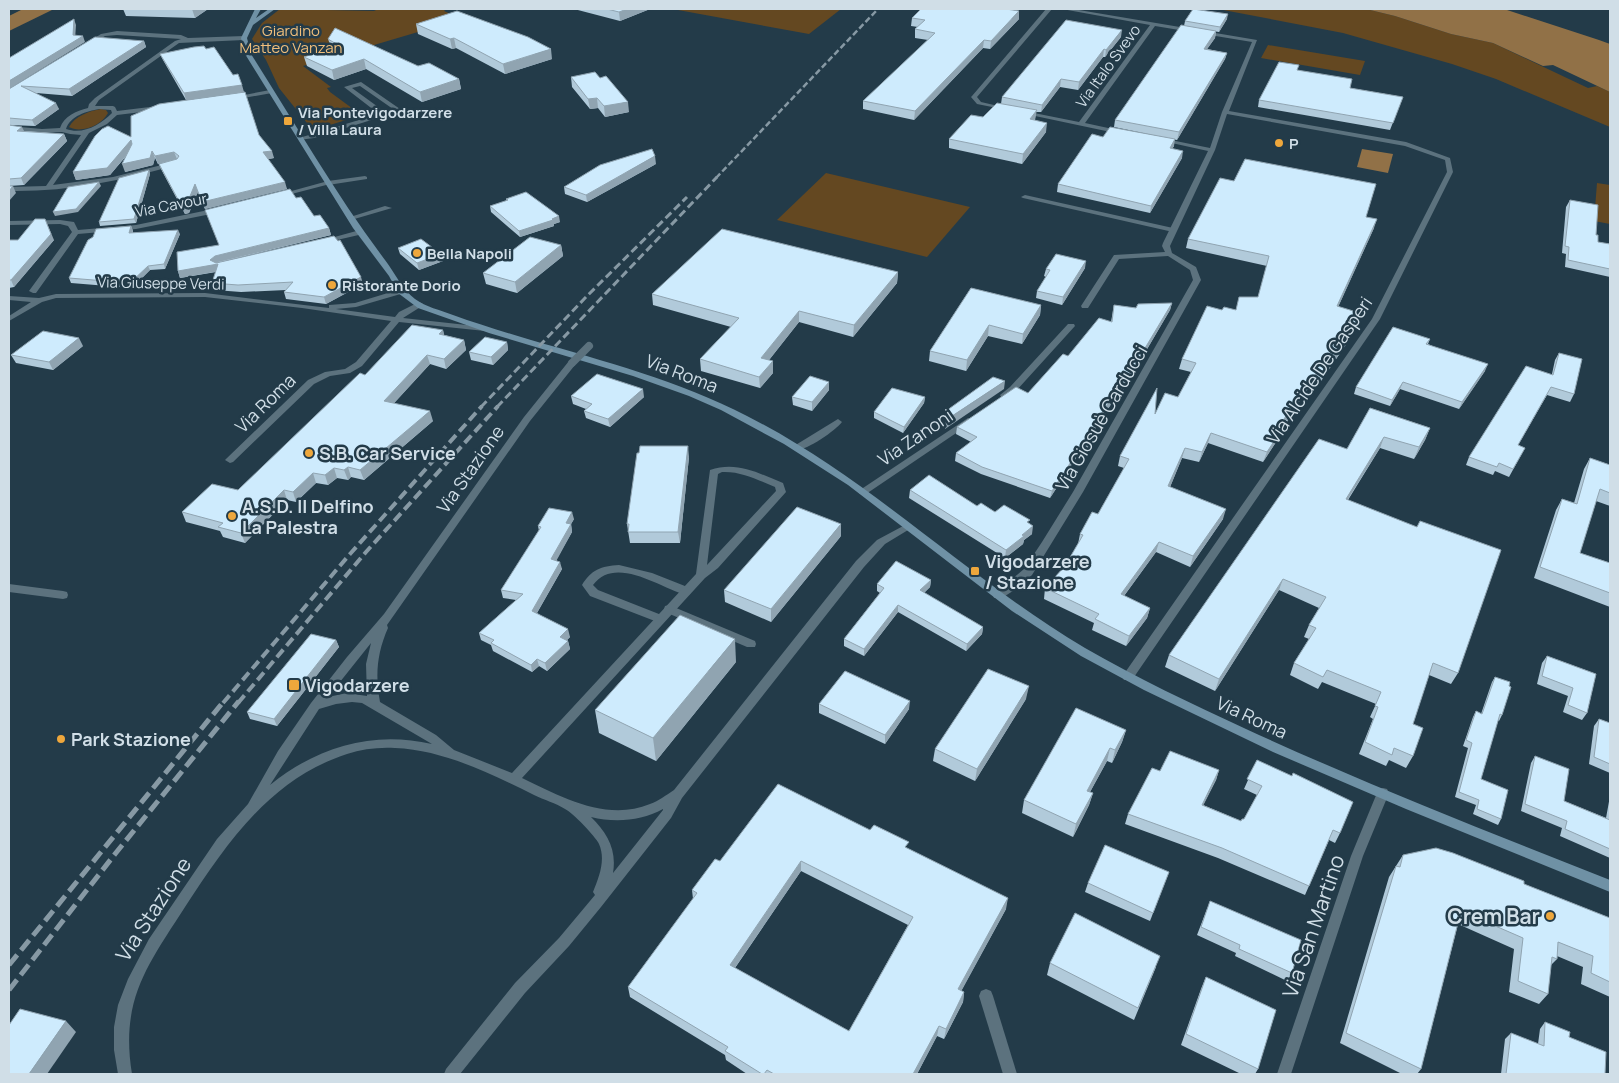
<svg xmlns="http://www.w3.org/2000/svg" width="1619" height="1083" font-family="Manrope,sans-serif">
<rect width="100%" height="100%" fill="#233b49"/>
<g fill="#644821">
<path d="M280 9 374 11 378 9H446L444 11 462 19 303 66 331 87 327 88 330 92 360 114 359 116 317 129 311 128 279 88 266 60 252 39 262 23Z"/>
<path d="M680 9H841L809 34 678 10Z"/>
<path d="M1218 9H1366L1395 16 1451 34 1493 43 1588 88 1597 86 1610 92V127L1496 79 1452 64 1343 33Z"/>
<path d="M1268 45 1365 61 1360 75 1261 58Z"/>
<path d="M101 109 106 110 108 113C102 125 81 134 69 127 75 116 89 111 101 109Z"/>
<path d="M826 173 970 207 927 257 777 220Z"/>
<path d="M1597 183 1610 185V224L1594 221Z"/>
</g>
<g fill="#917147">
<path d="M23 9H54L9 31V16Z"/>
<path d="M1366 9H1504L1599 40 1610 44V92L1553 65 1543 66 1493 43 1451 34 1395 16Z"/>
<path d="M1362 149 1393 154 1388 173 1357 167Z"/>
</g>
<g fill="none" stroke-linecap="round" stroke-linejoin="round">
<g fill="#5c727e" fill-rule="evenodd">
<path d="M365 176 367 177V179L328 185 325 183 328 181Z"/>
<path d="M1025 195 1173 228 1177 230 1173 232 1023 198 1021 197Z"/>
<path d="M385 206 392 208 351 220 347 218Z"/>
<path d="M360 230H363V234L324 243 320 241Z"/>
<path d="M838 419 842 422C835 431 805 452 794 450L792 448 794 446Z"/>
<path d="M619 565 652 573 690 588 691 591 690 594 686 595C659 587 615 555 593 585L598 590 664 616 665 619 664 622 660 623 590 596 582 585C591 570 601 566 619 565Z"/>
<path d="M669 605 755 641 756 644 755 647H747L665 612 664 609 665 606Z"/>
<path d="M986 989 991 991 993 996 1017 1074H1003L979 996 981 991Z"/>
</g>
<g fill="#5c727e" fill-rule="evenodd">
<path d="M1046 9H1052L977 97 981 102 1007 108V110L977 104 971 97 972 96Z"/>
<path d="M1062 9H1073L1257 40 1229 111 1406 142 1450 158 1453 172 1380 319 1132 680H1124L1122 677 1124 674 1372 319 1447 172 1445 160 1405 146 1227 114 1215 150 1170 246 1172 253 1196 267 1201 280 1083 492 1032 575 1016 589 1002 598H994L993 595 1024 569 1042 542 1073 492 1193 280 1190 270 1168 256 1119 259 1088 308H1082L1081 306 1114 255 1165 252 1162 246 1163 243 1208 151 1158 140 1161 138 1210 148 1222 112 1252 42 1155 26 1085 123 1122 131 1123 132 1120 134 1021 113 1024 111 1079 122 1150 25Z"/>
<path d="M117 31 181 35 188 38 244 36 247 38 244 40 179 43 99 100 95 106H113L115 107 117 111 158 106 161 108 158 110 117 115 107 124 89 133 53 185 113 177 174 162 177 164 176 165C121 181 66 192 9 191V187L46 186 81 135 70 134 62 132 42 133 9 130V126L42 129 60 128C64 116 76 111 88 108L89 104 95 98 175 41 181 39 117 35 105 36 90 45 85 44 101 34ZM99 109 111 110 112 113C100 125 83 135 66 129 70 116 87 111 99 109Z"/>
<path d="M361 82 400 109V111L314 138 299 140V138L379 114 344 87ZM360 86 393 109 385 112 352 88Z"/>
<path d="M270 90 273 92 272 93 232 100 229 98Z"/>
<path d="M328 181 330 182V184L280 197 277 195Z"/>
<path d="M218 208H221V212L136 229 78 234 36 293H33L29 291 72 232 68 226 60 224 9 225V221L60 220 74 222 78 230 136 225Z"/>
<path d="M401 289 405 291 404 293 356 307 336 309 395 317 399 312 419 302 423 304 422 306 403 318 485 327 489 329 485 331 399 322 362 366 350 373 330 376 314 384 233 462 230 463 225 460 227 458 308 380 325 372 345 369 356 362 391 321 302 308 205 297 56 298 42 302 9 321V316L31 302 9 300V296L39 298 56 294 205 293 329 308V305L355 303Z"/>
<path d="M1068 324H1074L1075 326 1016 391 1007 397H1001L1000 395 1010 387Z"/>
<path d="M572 360 575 361V365L530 421 387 625 388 628C377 653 375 675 380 702L436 735 454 750 512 773 696 574 710 470C737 461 758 473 783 483L786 492 718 568 705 578 522 778C561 797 607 822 650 804 659 801 666 795 674 790L856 561 877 540 905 525 908 524 913 527 885 544 864 567 682 798 671 818 601 907 569 946 525 993 460 1074H444L446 1069 515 983 559 938 595 895 593 892C599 877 606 860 599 844 595 836 573 813 565 809 556 803 544 800 534 795 491 774 444 750 395 748 379 747 362 749 347 754 270 779 227 843 185 907 147 966 120 1000 132 1074H118L114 1050V1027L118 1005 128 979 149 939 217 839 248 804 278 751 311 703 347 657 384 614 524 417 569 361ZM722 472C741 471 758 480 775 487L776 491 707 565 718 474ZM371 643 366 664 367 696 347 693 328 697ZM352 702 362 703 432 744C372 730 317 747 270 785L319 709 336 704ZM663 809V810L613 873C617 849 607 833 591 817 615 823 641 821 663 809Z"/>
<path d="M968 418 971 419 972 421 971 423 866 494H860L858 492 860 490Z"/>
<path d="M9 584 63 591 67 592 68 595 67 598 63 599 9 592Z"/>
<path d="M1383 788 1387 789 1389 793 1363 856 1291 1074H1277L1351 856 1377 793 1379 789Z"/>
</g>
<path fill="#6f91a5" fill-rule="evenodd" d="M255 9H261L256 18 269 9H275L253 25 247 38 251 54C295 123 336 195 385 260 395 273 402 289 415 299 426 307 440 310 453 315 478 324 504 332 531 340 604 361 679 381 747 416 871 479 967 578 1085 648 1137 678 1192 704 1246 729 1366 784 1488 832 1610 880V892L1406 809 1273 752 1144 690 1081 656 1012 611 848 485 784 444 721 410 689 396 633 376 489 333 418 308 398 293 389 276 353 228 245 54 241 38Z"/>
<path stroke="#8799a4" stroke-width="2.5" stroke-dasharray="6 3" stroke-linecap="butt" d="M716 178 878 9"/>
<g stroke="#8799a4" stroke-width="3" stroke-dasharray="8 4" stroke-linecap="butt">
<path d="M481 407 587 296 687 197"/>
<path d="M497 407 717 177"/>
</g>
<g stroke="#8799a4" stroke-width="4" stroke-dasharray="10 5" stroke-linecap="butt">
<path d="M223 703 350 554 482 406"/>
<path d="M238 703 366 552 498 406"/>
</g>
<g stroke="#8799a4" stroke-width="5" stroke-dasharray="13 6" stroke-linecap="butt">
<path d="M9 965 224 701"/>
<path d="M9 990 115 854 239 701"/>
</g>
<path stroke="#5c727e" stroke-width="8" d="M572 363 589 346"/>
</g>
<g fill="#b1cada" fill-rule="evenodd">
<path d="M123 9H208L195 18 126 16Z"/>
<path d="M574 9H650L620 21Z"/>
<path d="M912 18 1019 19 990 49 983 48 914 120 863 109V101L928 40 915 38V29L918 27 911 26Z"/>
<path d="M1227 19 1219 32 1184 26 1185 21Z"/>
<path d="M416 24 552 59 505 74 456 48 452 49 418 34Z"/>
<path d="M1216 31 1215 38 1207 49 1227 53 1225 59 1177 140 1114 127 1115 120Z"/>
<path d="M1121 37 1105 57H1103L1078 90 1060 87 1041 112H1036L1035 120 1046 132 1022 164 949 148V139L983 117 1001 104 1002 97Z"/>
<path d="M328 39 459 79 461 89 422 102 366 69 334 80 307 66 304 57 331 47Z"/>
<path d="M144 41 146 47 72 96 36 93 59 109 35 126 9 125V89Z"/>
<path d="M206 49 244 92 186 100 163 60 160 54Z"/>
<path d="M1298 70 1350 88 1403 97 1390 130 1258 107 1259 100Z"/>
<path d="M571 77 600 78 629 112 605 117 598 108 590 109 572 87Z"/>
<path d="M9 125 24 131 64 134 67 141 24 185 9 186Z"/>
<path d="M259 135 274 158 268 159 287 189 205 209 198 192 189 213 185 214 162 171 159 164 163 163 158 164 155 158 153 165 125 172 127 155 110 175 76 180 73 172 131 137Z"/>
<path d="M1103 137 1174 146 1172 149 1182 158 1150 213 1057 192 1058 184Z"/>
<path d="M656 164 587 202 565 194 564 187Z"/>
<path d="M149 170 150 174 136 223 100 226 99 222Z"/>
<path d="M296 198 314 216 329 228 331 235 217 263 363 284 326 304 286 299 284 292 286 290 241 292 215 290 212 283 216 272 180 278 178 271Z"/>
<path d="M506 199 560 222 554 224V226L520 237 491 212 490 206 507 201Z"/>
<path d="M1570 200 1596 235 1598 242 1610 244V277L1565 267 1566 254 1562 253 1566 207Z"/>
<path d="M1366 217 1374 228 1338 307 1360 324 1321 381 1316 379 1304 394 1287 420H1288L1284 430 1263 462 1208 443 1199 462 1182 458 1170 487 1223 519 1190 567 1156 552 1124 596 1150 608 1147 618 1126 646 1092 630 1094 623 1044 599 1045 588 1065 566 1078 544 1080 534 1098 514 1124 468 1118 466 1120 456 1155 414 1178 397 1191 372 1179 369 1182 359 1222 310H1236L1258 297 1267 266 1186 248 1188 239Z"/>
<path d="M131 226 133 231V233L180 234 165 269 150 270 132 288 71 283 69 278Z"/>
<path d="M9 240H54L14 287 9 288Z"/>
<path d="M561 245 563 256 517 293 486 284 483 273Z"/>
<path d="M398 248 443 261 419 270 400 254Z"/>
<path d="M1085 268 1062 305 1036 298 1037 291 1046 277 1044 276 1046 269Z"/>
<path d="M898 272 897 283 853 337 799 322 769 360 773 373 760 388 701 371 700 359 731 327 653 305 652 294Z"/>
<path d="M971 288 1041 305 1040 315 1022 344 988 336 966 371 929 361 930 351Z"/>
<path d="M1172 303 1170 310 1116 402 1113 401 1092 434 1093 435 1092 442 1081 459 1076 458 1050 498 981 474 955 461 956 453 971 442 956 434 957 427 1028 393 1068 356 1111 322 1114 305 1136 308Z"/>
<path d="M443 330 444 335 464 340 466 350 446 369 430 364 394 403 433 421 364 480 351 477 348 480 337 478 328 485 316 483 296 502 287 500 245 543 223 537 220 531 186 522 182 512 238 490 365 375Z"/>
<path d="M1430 339 1428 344 1485 371 1459 409 1400 389 1390 406 1354 394 1356 387Z"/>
<path d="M507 342 508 350 493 365 471 360 469 352Z"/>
<path d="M83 346 53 370 16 363 11 355Z"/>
<path d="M1559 353 1574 394 1570 402 1547 395 1518 445 1525 448 1509 477 1495 471 1493 475 1466 465 1469 457 1552 374 1555 360Z"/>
<path d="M829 382V390L812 411 793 405 792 397Z"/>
<path d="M571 396 644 397 610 427 586 418 584 411 586 409 573 404Z"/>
<path d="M925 397 924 403 903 433 874 418V412Z"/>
<path d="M1370 408 1430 428 1425 440 1414 459 1380 448 1348 500 1458 673 1451 684 1429 675 1413 724V756L1406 768 1389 760 1386 766 1359 754 1373 719 1370 717 1376 704 1322 682 1318 689 1290 675 1294 663 1309 639 1304 637 1309 625 1319 608 1279 590 1215 691 1165 667 1169 655 1347 449Z"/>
<path d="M689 457 680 543H630L627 524Z"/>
<path d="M1590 458 1610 465V506L1596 501 1580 553 1610 563V607L1534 578 1556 510 1562 499 1574 503 1584 469Z"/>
<path d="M910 490 977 506 995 512 1029 524 1032 534 1024 540 1023 544 1005 558 909 498Z"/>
<path d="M574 519 571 524 572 532 556 560 562 569 537 613 570 637 567 640 568 641 570 649 547 671 539 666 532 672 493 651 491 645 481 640 479 633 516 600 503 598 501 590 539 531 538 526Z"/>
<path d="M841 536 771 622 725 602 724 590Z"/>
<path d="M931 580 930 587 924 593 983 627 982 634 966 651 898 612 864 656 844 646V639L880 593 877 591V584Z"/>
<path d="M336 640 339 647 277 726 250 719 247 712Z"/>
<path d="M1547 656 1596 674 1587 713 1582 720 1563 712 1568 696 1537 684 1542 663Z"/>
<path d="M736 662 656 761 599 733 595 710Z"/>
<path d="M1495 677 1502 715 1499 721 1498 720 1481 779 1501 819 1498 825 1473 814 1476 805 1455 797 1468 748 1463 746 1473 717 1476 711 1481 714 1492 682Z"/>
<path d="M1026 699 975 781 933 761 935 749Z"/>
<path d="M819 704 909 709 885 744 819 713Z"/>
<path d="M1599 719 1610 723V773L1589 764 1594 726Z"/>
<path d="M1126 730 1122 742 1112 763 1107 761 1090 792 1093 793 1089 805 1073 837 1022 813 1024 800Z"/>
<path d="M1535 756 1564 801 1606 818 1610 796V858L1560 836 1562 828 1521 811 1531 763Z"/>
<path d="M1257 760 1340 833 1335 843 1329 840 1305 895 1218 858 1125 824 1128 814 1160 771 1219 770 1216 780 1203 805 1241 821 1244 819 1257 795 1244 789Z"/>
<path d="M908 849 1006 909 961 991 964 992 963 1002 944 1039 937 1036 917 1074H747L726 1060 725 1055 630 997 628 987 693 899 692 890 720 861ZM801 871 908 925 849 1031 735 968Z"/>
<path d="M1403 855 1524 884 1610 918V997L1581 984 1583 967 1557 956V959L1551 965 1548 994 1539 1004 1509 992 1514 949 1458 924 1421 1069 1417 1074H1402L1340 1043 1389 877Z"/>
<path d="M1169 872 1150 921 1085 892 1088 883Z"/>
<path d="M1207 909 1292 973 1287 981 1235 956 1236 953 1197 935Z"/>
<path d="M1050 963 1156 967 1134 1020 1047 975Z"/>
<path d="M1206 977 1258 1069 1255 1074H1241L1181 1045 1201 989Z"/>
<path d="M1545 1022 1569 1037 1605 1074H1501L1505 1039 1511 1033 1538 1044 1540 1029Z"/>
</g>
<g fill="#90a4b1">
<path d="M192 9H208L195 18Z"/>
<path d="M627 9H650L620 21 619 12Z"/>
<path d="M1019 11V19L990 49 991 41Z"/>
<path d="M1228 14 1227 19 1219 32 1220 27Z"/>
<path d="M74 19 76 25 75 40 83 36 85 42 9 89V81L73 35Z"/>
<path d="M1122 30 1121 37 1105 57 1106 50Z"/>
<path d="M1216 31 1215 38 1203 55 1204 49Z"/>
<path d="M454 38 456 48 452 49 450 39Z"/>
<path d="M984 40 983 48 914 120 915 111Z"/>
<path d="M144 41 146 47 72 96 69 89Z"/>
<path d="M551 49 552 59 505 74 503 64Z"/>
<path d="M1104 49 1103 57 1078 90 1079 82Z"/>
<path d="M1227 53 1225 59 1177 140 1179 132Z"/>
<path d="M364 59 366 69 334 80 332 70Z"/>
<path d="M459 79 461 89 422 102 420 92Z"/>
<path d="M1061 79 1060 87 1041 112 1042 105Z"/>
<path d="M242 85 244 92 186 100 184 93Z"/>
<path d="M597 98 598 108 590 109 588 99Z"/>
<path d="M628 102 629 112 605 117 604 106Z"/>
<path d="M56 103 59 109 35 126 32 120Z"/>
<path d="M1037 110 1035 119 1029 128 1030 119Z"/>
<path d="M1047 123 1046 132 1022 164 1023 154Z"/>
<path d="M22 127 25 133 17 131Z"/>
<path d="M64 134 67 141 24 185 21 178Z"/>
<path d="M1175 139 1174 146 1168 156 1170 148Z"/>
<path d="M131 140 133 147 110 175 76 180 73 172Z"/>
<path d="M152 151 155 158 153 165 125 172 122 164Z"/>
<path d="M272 151 274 158 265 160 263 152Z"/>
<path d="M1183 151 1182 158 1150 213 1151 206Z"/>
<path d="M174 152 177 159 158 164 155 156Z"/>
<path d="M655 156 656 164 587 202 586 195Z"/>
<path d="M149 170 150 174 136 223 134 219Z"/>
<path d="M99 182 101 186 78 212 55 216 53 212Z"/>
<path d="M285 182 287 189 205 209 202 202Z"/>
<path d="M195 184 198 192 189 213 185 214 182 207Z"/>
<path d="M13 186 16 193 9 201V191Z"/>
<path d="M559 216 560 222 554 224V226L520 237 519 231Z"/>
<path d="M45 219 54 240 14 287 11 280Z"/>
<path d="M1377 219 1374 228 1334 316 1337 306Z"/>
<path d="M131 226 133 231 131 238 129 233Z"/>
<path d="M329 228 331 235 218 262 214 265 218 264 220 271 180 278 178 271 210 260 215 256Z"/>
<path d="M178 230 180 234 165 269 164 264Z"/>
<path d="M561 245 563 256 517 293 515 282Z"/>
<path d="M441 254 443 261 419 270 417 263Z"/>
<path d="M1086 261 1085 268 1062 305 1063 297Z"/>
<path d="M148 266 150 270 132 288 130 283Z"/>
<path d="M898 272 897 283 853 337 854 325Z"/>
<path d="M361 277 363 284 326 304 324 297Z"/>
<path d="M1172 303 1170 310 1116 402 1117 395Z"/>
<path d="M1041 305 1040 315 1022 344 1023 334Z"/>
<path d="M799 311V322L762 369 761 358Z"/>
<path d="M1363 314 1360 324 1321 381 1324 371Z"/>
<path d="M989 325 988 336 966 371 967 360Z"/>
<path d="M443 330 445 340 439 334Z"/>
<path d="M79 338 83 346 53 370 49 362Z"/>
<path d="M464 340 466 350 446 369 444 359Z"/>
<path d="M507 342 508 350 493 365 491 357Z"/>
<path d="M427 355 430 364 387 411 384 401Z"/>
<path d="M773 361V373L760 388 759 377Z"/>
<path d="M1488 364 1485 371 1459 409 1462 402Z"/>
<path d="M1319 370 1316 379 1304 394 1281 429 1284 419 1307 384Z"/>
<path d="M1005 381 1004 389 945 429 946 420Z"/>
<path d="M829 382V390L812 411V402Z"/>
<path d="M1403 382 1400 389 1390 406 1392 400Z"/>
<path d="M643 389 644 397 610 427 608 419Z"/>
<path d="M1114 394 1113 401 1088 441 1089 433Z"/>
<path d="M925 397 924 403 903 433 904 427Z"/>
<path d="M430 411 433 421 364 480 360 470Z"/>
<path d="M1288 420 1284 430 1263 462 1267 452Z"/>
<path d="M1430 428 1425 440 1414 459 1419 447Z"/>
<path d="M1211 433 1208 443 1199 462 1202 452Z"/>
<path d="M1093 435 1092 442 1081 459 1082 452Z"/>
<path d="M1384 437 1380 448 1341 510 1346 499Z"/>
<path d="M688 446 689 457 680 543 678 532Z"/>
<path d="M1185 448 1182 458 1166 497 1168 486Z"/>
<path d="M1078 451 1076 458 1050 498 1052 491Z"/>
<path d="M348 467 351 477 348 480 344 470Z"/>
<path d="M334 468 337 478 328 485 325 475Z"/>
<path d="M313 473 316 483 296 502 293 492Z"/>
<path d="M284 490 287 500 245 543 241 533Z"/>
<path d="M1226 509 1223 519 1190 567 1193 556Z"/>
<path d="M572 512 574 519 567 531 566 523Z"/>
<path d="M571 524 572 532 553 567 551 559Z"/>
<path d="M841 524V536L771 622V609Z"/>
<path d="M1033 526 1032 534 1024 540 1023 544 1005 558 1006 550 1022 535Z"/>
<path d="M1159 542 1156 552 1118 604 1121 594Z"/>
<path d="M560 562 562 569 534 618 532 611Z"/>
<path d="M1283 579 1279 590 1215 691 1219 679Z"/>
<path d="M931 580 930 587 919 597 920 590Z"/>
<path d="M898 605V612L864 656V649Z"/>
<path d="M1150 608 1147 618 1126 646 1129 636Z"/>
<path d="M983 627 982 634 966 651 967 644Z"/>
<path d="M568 629 570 637 562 645 560 637Z"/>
<path d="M735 639 736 662 656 761 653 738Z"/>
<path d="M336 640 339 647 277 726 274 719Z"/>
<path d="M568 641 570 649 547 671 545 663Z"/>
<path d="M537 659 539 666 532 672 531 665Z"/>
<path d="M1029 686 1026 699 975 781 977 769Z"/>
<path d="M910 701 909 709 885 744V735Z"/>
<path d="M1126 730 1122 742 1112 763 1115 750Z"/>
<path d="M1110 748 1107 761 1084 803 1087 791Z"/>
<path d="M1219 770 1216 780 1199 814 1202 805Z"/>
<path d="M1093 793 1089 805 1073 837 1076 824Z"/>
<path d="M801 861V871L730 975V965Z"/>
<path d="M1008 898 1006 909 957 999 958 989Z"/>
<path d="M964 992 963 1002 944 1039 946 1029Z"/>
<path d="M66 1021 76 1032 47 1074H29Z"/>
<path d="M939 1026 937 1036 917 1074H913Z"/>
</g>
<g fill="#ceebfd" stroke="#90a4b1" fill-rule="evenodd">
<path d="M607 9H627L619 12Z"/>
<path d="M921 9H1006L1019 11 991 41 984 40 915 111 863 101 935 33 915 29 925 20 912 18Z"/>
<path d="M1193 9 1228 14 1220 27 1185 21Z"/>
<path d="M457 11 528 37 551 49 503 64 454 38 450 39 416 24Z"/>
<path d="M74 19 73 35 83 36 9 81V58Z"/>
<path d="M1066 20 1122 30 1106 50 1104 49 1079 82 1061 79 1042 105 1002 97Z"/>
<path d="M1181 25 1216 31 1204 49 1227 53 1179 132 1115 120Z"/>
<path d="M335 28 418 66 429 63 459 79 420 92 364 59 332 70 304 57 338 45 328 39Z"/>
<path d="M95 37 144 41 69 89 21 86 56 103 32 120 9 118V89Z"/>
<path d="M204 46 206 49 214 47 233 75 238 74 242 85 184 93 160 54 194 47Z"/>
<path d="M1279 62 1299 65 1297 70 1352 79 1350 88 1403 97 1393 123 1259 100Z"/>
<path d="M595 72 600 78 606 76 628 102 604 106 597 98 588 99 571 77Z"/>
<path d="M245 92 259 135 272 151 263 152 285 182 202 202 195 184 186 206 182 207 159 164 177 159 179 156 174 152 155 156 152 151 150 158 122 164 132 144 131 140 107 168 73 172 95 136 102 129 108 126 131 137V116L159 104Z"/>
<path d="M997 103 1037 110 1030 119 1047 123 1023 154 949 139 971 115 983 117Z"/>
<path d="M9 125 22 127 17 131 64 134 21 178 9 179Z"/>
<path d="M1110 127 1175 139 1170 148 1183 151 1151 206 1058 184 1092 134 1103 137Z"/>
<path d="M652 149 655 156 586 195 564 187 600 165Z"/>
<path d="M1245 159 1376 184 1366 217 1377 219 1337 306 1363 314 1324 371 1319 370 1307 384 1284 419 1288 420 1267 452 1211 433 1202 452 1185 448 1168 486 1226 509 1193 556 1159 542 1121 594 1150 608 1129 636 1095 619 1099 614 1045 588 1065 566 1083 535 1080 534 1092 512 1098 514 1129 459 1120 456 1157 388 1155 414 1165 393 1178 397 1196 363 1182 359 1207 306 1222 310 1224 307 1236 310 1239 297H1258L1269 256 1188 239 1220 178 1234 181Z"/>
<path d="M149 170 134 219 99 222 119 178Z"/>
<path d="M99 182 76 209 53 212 68 187Z"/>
<path d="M9 186H13L9 191Z"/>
<path d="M290 189 296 198 301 197 314 216 320 215 329 228 215 256 210 260 216 263 334 236 338 241 340 240 361 277 324 297 284 292 293 282 238 285 212 283 218 264 178 271 177 252 219 245 205 210Z"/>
<path d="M526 192 559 216 552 219 553 220 519 231 490 206 508 200 506 199Z"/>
<path d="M1570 200 1598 205 1596 235H1598V242L1610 244V269L1568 260 1569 247 1565 246Z"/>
<path d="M35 219H45L51 234 11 280H9V240H18Z"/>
<path d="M131 226 129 233 178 230 164 264 148 266 130 283 69 278 88 240 93 237 96 229Z"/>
<path d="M722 229 898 272 854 325 799 311 761 358 773 361 759 377 700 359 739 318 652 294Z"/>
<path d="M530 237 561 245 515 282 483 273Z"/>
<path d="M421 239 441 254 417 263 398 248Z"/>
<path d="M1056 254 1086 261 1063 297 1037 291 1050 270 1046 269Z"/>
<path d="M971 288 1041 305 1023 334 989 325 967 360 930 351Z"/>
<path d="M1172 303 1117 395 1114 394 1089 433 1093 435 1082 452 1078 451 1052 491 982 467 956 453 977 437 957 427 1016 387 1028 393 1063 354 1068 356 1099 318 1112 322 1114 305 1136 308 1138 304Z"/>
<path d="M412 325 443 330 439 334 464 340 444 359 427 355 384 401 430 411 360 470 348 467 344 470 334 468 325 475 313 473 293 492 284 490 241 533 218 527 223 523 182 512 212 484 238 490 360 373 365 375Z"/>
<path d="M1393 327 1430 339 1426 344 1488 364 1462 402 1403 382 1392 400 1356 387Z"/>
<path d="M43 331 79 338 49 362 11 355Z"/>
<path d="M485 337 507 342 491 357 469 352Z"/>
<path d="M1559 353 1582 359 1574 394 1551 387 1518 445 1525 448 1513 469 1499 463 1497 467 1469 457 1526 366 1553 375Z"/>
<path d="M597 374 643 389 608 419 584 411 592 404 571 396Z"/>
<path d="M810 376 829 382 812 402 792 397Z"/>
<path d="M993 377 1005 381 946 420V411Z"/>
<path d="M892 388 925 397 904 427 874 412Z"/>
<path d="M1370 408 1430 428 1419 447 1384 437 1346 499 1417 527 1420 521 1501 550 1458 673 1433 663 1413 724 1423 728 1413 756 1394 748 1392 755 1365 742 1378 707 1375 706 1381 692 1327 670 1323 677 1294 663 1316 628 1309 625 1326 597 1283 579 1219 679 1169 655 1319 439 1347 449Z"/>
<path d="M640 446H688L678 532H628L629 524H627L637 453H639Z"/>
<path d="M1590 458 1610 465V493L1600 489 1580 553 1610 563V593L1540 567 1562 499 1577 504Z"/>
<path d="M929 475 977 506 981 503 995 512 1004 505 1030 520 1027 522 1033 526 1022 535 1024 536 1006 550 910 490Z"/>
<path d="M797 507 841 524 771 609 724 590Z"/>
<path d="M549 508 572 512 566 523 571 524 551 559 560 562 532 611 568 629 560 637 568 641 545 663 537 659 531 665 491 643 494 640 479 633 523 594 501 590 541 527 538 526Z"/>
<path d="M896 561 931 580 920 590 983 627 967 644 898 605 864 649 844 639 884 588 877 584Z"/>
<path d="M680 615 735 639 653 738 595 710Z"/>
<path d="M311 634 336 640 274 719 247 712Z"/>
<path d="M1547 656 1596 674 1587 713 1568 705 1573 688 1542 676Z"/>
<path d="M988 669 1029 686 977 769 935 749Z"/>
<path d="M845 671 910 701 885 735 819 704Z"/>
<path d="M1495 677 1510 682 1509 686 1511 687 1502 715 1500 714 1481 779 1508 790 1501 819 1477 809 1479 800 1459 792 1472 743 1466 740 1476 711 1482 714Z"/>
<path d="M1076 708 1126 730 1115 750 1110 748 1087 791 1093 793 1076 824 1024 800Z"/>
<path d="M1599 719 1610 723V764L1594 757Z"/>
<path d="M1170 751 1219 770 1202 805 1241 821 1242 819H1244L1262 786 1247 779 1257 760 1292 776 1293 773 1353 802 1340 833 1333 830 1309 886 1222 848 1128 814 1152 768 1160 771Z"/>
<path d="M1535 756 1569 769 1564 801 1610 820V818V849L1565 829 1567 821 1525 804Z"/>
<path d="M778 784 870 830 874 825 909 842 905 847 1008 898 958 989 964 992 946 1029 939 1026 913 1074H774L767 1070 764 1074H762L725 1051 728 1047 628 987 697 893 692 890 715 859 720 861ZM801 861 913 917 849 1031 730 965Z"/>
<path d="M1105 845 1169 872 1153 913 1088 883Z"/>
<path d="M1436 848 1453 853 1524 881V884L1610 918V982L1591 973 1593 956 1558 942 1557 959 1552 957 1548 994 1518 981 1523 938 1461 911 1421 1069 1346 1033 1396 866 1400 867 1403 855Z"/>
<path d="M1210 901 1301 940 1292 973 1239 949 1240 945 1201 927Z"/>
<path d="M1075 913 1160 956 1138 1008 1050 963Z"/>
<path d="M1206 977 1276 1010 1258 1069 1186 1034Z"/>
<path d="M20 1009 66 1021 29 1074H9V1025Z"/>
<path d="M1545 1022 1570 1032 1569 1037 1606 1052 1605 1074H1506L1511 1033 1544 1046Z"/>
</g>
<g fill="#eea73c" stroke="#233b49" stroke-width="2">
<rect x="283" y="116" width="10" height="10" rx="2.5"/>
<circle cx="1279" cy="143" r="5"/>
<circle cx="417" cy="253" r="5"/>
<circle cx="332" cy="285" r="5"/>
<circle cx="309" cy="453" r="5"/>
<circle cx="232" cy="516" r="5"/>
<rect x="970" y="566" width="10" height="10" rx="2.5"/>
<rect x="288" y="679" width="12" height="12" rx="2.5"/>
<circle cx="61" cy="739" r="5"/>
<circle cx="1550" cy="916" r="5"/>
</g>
<g text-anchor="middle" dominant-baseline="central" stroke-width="5" stroke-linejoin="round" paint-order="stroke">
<g font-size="15" fill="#f1bf7c" stroke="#233b49">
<text x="291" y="30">Giardino<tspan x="291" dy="17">Matteo Vanzan</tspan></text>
</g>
<g font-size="15" fill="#d0dee7" stroke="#233b49">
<text transform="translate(1108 66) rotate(-54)">Via Italo Svevo</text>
<text transform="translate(171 205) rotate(-11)">Via Cavour</text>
<text transform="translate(161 283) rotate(1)">Via Giuseppe Verdi</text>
</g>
<g font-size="15" font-weight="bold" fill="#d0dee7" stroke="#233b49" text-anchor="start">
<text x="298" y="112">Via Pontevigodarzere<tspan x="298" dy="17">/ Villa Laura</tspan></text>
<text x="1289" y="143">P</text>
<text x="427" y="253">Bella Napoli</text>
<text x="342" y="285">Ristorante Dorio</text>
</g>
<g font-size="18" fill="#d0dee7" stroke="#233b49">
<text transform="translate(1319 370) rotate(-56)">Via Alcide De Gasperi</text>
<text transform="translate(682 373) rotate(21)">Via Roma</text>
<text transform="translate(265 403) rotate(-44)">Via Roma</text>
<text transform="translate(1101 418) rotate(-60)">Via Giosuè Carducci</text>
<text transform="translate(915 437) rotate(-34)">Via Zanoni</text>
<text transform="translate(470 469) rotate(-55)">Via Stazione</text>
<text transform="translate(1252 717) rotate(25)">Via Roma</text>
</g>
<g font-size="18" font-weight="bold" fill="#d0dee7" stroke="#233b49" text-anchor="start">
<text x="319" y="453">S.B. Car Service</text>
<text x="242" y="506">A.S.D. Il Delfino<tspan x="242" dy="21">La Palestra</tspan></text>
<text x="985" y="561">Vigodarzere<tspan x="985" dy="21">/ Stazione</tspan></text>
<text x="305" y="685">Vigodarzere</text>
<text x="71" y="739">Park Stazione</text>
</g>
<g font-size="21" fill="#d0dee7" stroke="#233b49">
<text transform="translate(153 909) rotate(-57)">Via Stazione</text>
<text transform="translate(1313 926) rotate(-71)">Via San Martino</text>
</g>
<g font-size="21" font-weight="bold" fill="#d0dee7" stroke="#233b49" text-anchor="end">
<text x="1540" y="916">Crem Bar</text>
</g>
</g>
<rect width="1619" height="1083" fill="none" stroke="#d0dee7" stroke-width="20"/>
</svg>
